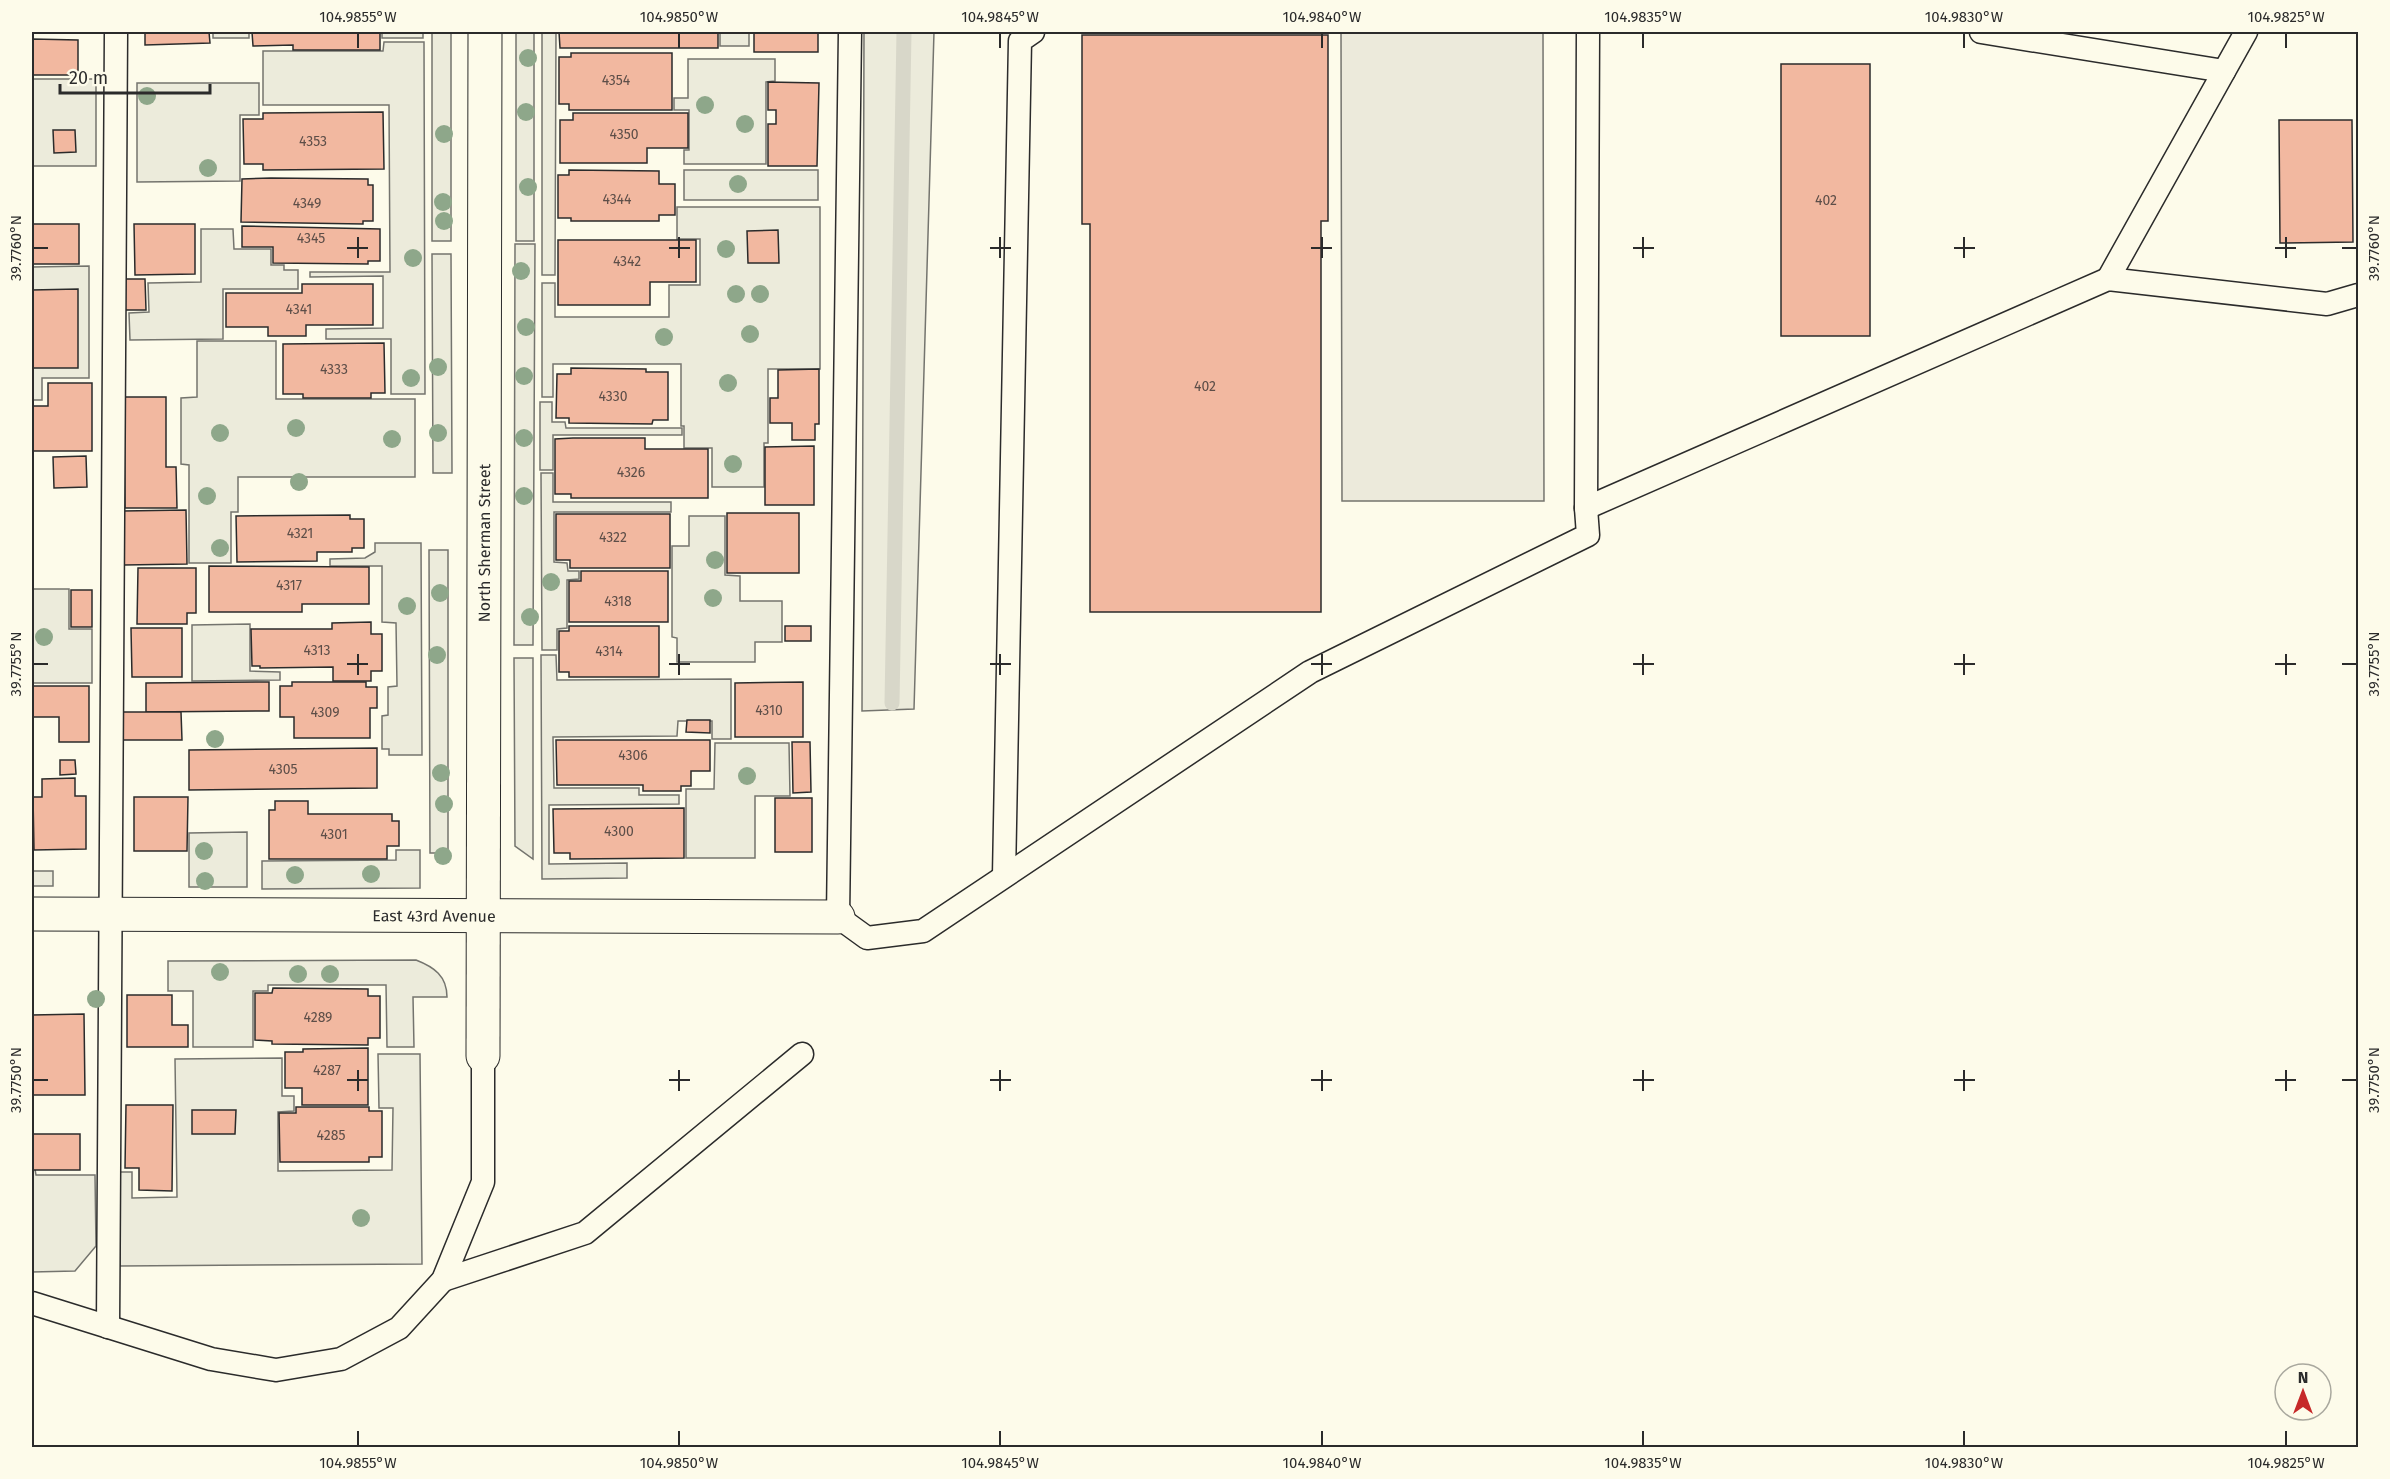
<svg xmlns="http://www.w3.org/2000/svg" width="2390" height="1479" font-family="'Fira Sans',sans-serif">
<rect width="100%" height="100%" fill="#fdfbea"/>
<g fill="#ecebdb" stroke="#74746e" stroke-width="1.5">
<rect x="213" y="32" width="36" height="6"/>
<rect x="382" y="32" width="41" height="6"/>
<rect x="432" y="32" width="19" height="209"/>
<rect x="516" y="32" width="18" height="209"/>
<path d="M542 32H556L555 275H542Z"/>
<rect x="720" y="32" width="29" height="14"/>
<path d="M864 32H934L914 709 862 711Z"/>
<path d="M384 42H424L425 394H391V339H326V329L383 328V276L310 277V272H390L389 105H263V51H383Z"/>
<path d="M688 59H775V81L766 82V164H684V150H689V110H674V98H688Z"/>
<path d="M32 79H96V166H32V211Z"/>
<path d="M137 83H259V115H240V181L137 182Z"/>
<rect x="684" y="170" width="134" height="30"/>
<path d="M677 207H820V369H768V443H764V487H712V448H684V426H681V364H553V397H542V283H555V317H669V285H700V239H677Z"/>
<path d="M201 229H233L234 249H271V265H284V270H298V289H223V339L130 340 129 313 149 312 148 283 201 282Z"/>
<path d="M515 244H535L533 645H514Z"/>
<path d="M432 254H451L452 473H433Z"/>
<path d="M89 266V378H42V400H32V267Z"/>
<path d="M197 341H276V399H415V477H238V512H231V563H189V465L181 464V398L197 397Z"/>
<path d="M540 402H552V422H565L566 428H682V435H553V470H540Z"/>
<path d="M541 473H553V502H671V512H554V562L567 563 568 571H579V579L567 580V628L557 629V650H542Z"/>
<path d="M689 516H725V575L740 576V601H782V642H755V662H677V638L672 637V546H689Z"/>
<path d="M375 543H421L422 755H389V749H382V716L388 715V687L397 686 396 623 382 622V566H330V559L365 558 375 552Z"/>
<path d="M429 550H448V853H430Z"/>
<path d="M32 589H69V629H92V683H32Z"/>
<path d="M250 624V671L280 672V680L192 681V625Z"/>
<path d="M541 655H556L557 680 731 679V739H712V721H678L677 736 553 737 554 788H639V795H679V804L549 805V864L627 863V878L542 879Z"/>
<path d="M514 658H533V859L515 846Z"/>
<path d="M715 743H789L790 796H755V858H686V789H714Z"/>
<path d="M247 832V887H189V833Z"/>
<path d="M396 850H420V888L262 889V861L396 860Z"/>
<rect x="32" y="871" width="21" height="15"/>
<path d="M416 960C434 967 447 976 447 997H413L414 1047H387L386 985H268V991H253V1047H193V991H168V961Z"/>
<path d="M378 1054H420L422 1264 120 1266V1172H132V1198L177 1197 175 1059 282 1058V1096H294V1111L278 1112V1171L392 1170 393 1108H379Z"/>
<path d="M32 1169H35L36 1175H95L96 1246 75 1271 32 1272Z"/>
</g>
<path fill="#eceadb" stroke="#74746e" stroke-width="1.5" d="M1341 32H1543L1544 501H1342Z"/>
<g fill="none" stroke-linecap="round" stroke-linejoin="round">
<path stroke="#d8d7c9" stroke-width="15" d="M892 703 904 32"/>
</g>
<g fill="#f2b8a0" stroke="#2b2b2b" stroke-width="1.5">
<path d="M145 32H209L210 43 145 45Z"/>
<path d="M252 32H380V50H293V45L253 46Z"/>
<path d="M559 32H718V48H560Z"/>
<rect x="754" y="32" width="64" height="20"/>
<path d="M1082 35H1328V221H1321V612H1090V224H1082Z"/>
<path d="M32 39 78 40V75H32Z"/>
<path d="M571 53H672V110H569V104H559V57H571Z"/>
<rect x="1781" y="64" width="89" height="272"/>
<path d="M768 82 819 83 817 166H768V124H776V110H768Z"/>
<path d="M383 112 384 169 263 170V164H244L243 119H263V113Z"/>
<path d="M573 113H688V148H647V163H560V120H573Z"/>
<path d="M2279 120H2352L2353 242 2280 243Z"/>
<path d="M53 130H75L76 152 54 153Z"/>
<path d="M569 170 659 171V184H675V215H659V221H571V218H558V175H569Z"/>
<path d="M271 178 368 179V185H373V221H363V224L241 222 242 179Z"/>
<rect x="32" y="224" width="47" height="40"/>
<path d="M134 224H195V274L135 275Z"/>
<path d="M242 226 380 229V261H368V264L273 263V247H242Z"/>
<path d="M778 230 779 263H748L747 231Z"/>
<path d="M558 240H696V282H650V305H558Z"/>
<path d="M122 279H145L146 310H123Z"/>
<path d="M302 284H373V325H306V336H268V327H226V293H302Z"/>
<path d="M78 289V368H32V290Z"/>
<path d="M384 343 385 393H371V398H303V394H283V344Z"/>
<path d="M571 368 646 369V372H668V420H653L652 424 569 423V418H556L557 374H571Z"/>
<path d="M819 369V424H815V440H792V423H770V398H778V370Z"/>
<path d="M48 383H92V451H32V406H48Z"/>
<path d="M124 397H166V467H176L177 508H125Z"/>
<path d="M573 438H645V449H708V498H571V494H555V439Z"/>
<path d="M814 446V505H765V447Z"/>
<path d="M86 456 87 487 54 488 53 457Z"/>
<path d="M186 510 187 564 124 565 123 511Z"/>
<rect x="727" y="513" width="72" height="60"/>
<path d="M556 514H670V568H570V560H556Z"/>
<path d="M350 515V519H364V548H352V552H317V561L237 562 236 516Z"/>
<path d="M209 566 369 567V604H302V612H209Z"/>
<path d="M138 568H196V613H187V624H137Z"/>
<path d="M581 571H668V622H569V581H581Z"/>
<rect x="71" y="590" width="21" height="37"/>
<path d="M371 622V634H382V671H371V681H333V667L260 668V666H252L251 629H332V623Z"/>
<path d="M569 626H659V677H569V672H559V631H569Z"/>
<rect x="785" y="626" width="26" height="15"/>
<path d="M131 628H182V677H132Z"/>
<path d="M269 682V711L146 712V683Z"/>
<path d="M292 682H366V687H377V708H370V738H294V717H280V686H292Z"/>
<path d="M803 682V737H735V683Z"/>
<path d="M32 686H89V742H59V717H32Z"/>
<path d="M123 712H181L182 740H123Z"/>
<path d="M687 720H710V733L686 732Z"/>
<path d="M556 740H710V771H691V786H681V791H643V785H557Z"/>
<path d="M792 742H810L811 792 793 793Z"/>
<path d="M377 748V788L189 790V750Z"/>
<path d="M60 760H75L76 774 60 775Z"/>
<path d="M75 778V796H86V849L34 850 33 797H42V779Z"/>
<path d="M134 797H188L187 851H134Z"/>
<rect x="775" y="798" width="37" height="54"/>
<path d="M275 801H308V814H392V821H399V846H387V859H269V810H275Z"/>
<path d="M684 808V858L570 859V853H554L553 809Z"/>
<path d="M273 988 368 989V996H380V1038H368V1045L272 1044V1041L255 1040V993H272Z"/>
<path d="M127 995H172V1025H188V1047H127Z"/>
<path d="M84 1014 85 1095H32V1015Z"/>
<path d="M368 1048V1105H302V1088H285V1052H303V1049Z"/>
<path d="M126 1105H173L172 1191 139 1190V1168H125Z"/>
<path d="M296 1107H369V1111H382V1157H369V1162H280L279 1113H296Z"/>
<path d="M192 1110H236L235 1134H192Z"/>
<rect x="33" y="1134" width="47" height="36"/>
</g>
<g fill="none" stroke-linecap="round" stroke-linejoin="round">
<defs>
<g id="lane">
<path d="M850 32 838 917 867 938 923 931 1310 672 1588 535 1586 508 1588 32"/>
<path d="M1981 32 2224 71"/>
<path d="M2108 279 2246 32"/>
<path d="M1586 508 2108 279 2327 304 2358 295"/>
<path d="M1004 876 1020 41 1033 32"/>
<path d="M443 1280 585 1233 802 1054"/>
<path d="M32 1303 211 1359 276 1370 341 1359 399 1328 443 1280 483 1182V1056"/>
<path d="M108 1327 116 32"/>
</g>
<g id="street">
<path id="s1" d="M32 914 838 917"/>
<path id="s2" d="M483 1056 485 32"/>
</g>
</defs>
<use href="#lane" stroke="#2b2b2b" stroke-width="25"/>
<use href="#street" stroke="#2b2b2b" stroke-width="35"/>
<use href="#lane" stroke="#fdfbea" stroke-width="22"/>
<use href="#street" stroke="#fdfbea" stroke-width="33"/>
</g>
<g fill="#8ea78a">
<circle cx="528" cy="58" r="9"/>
<circle cx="147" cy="96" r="9"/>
<circle cx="705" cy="105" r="9"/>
<circle cx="526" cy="112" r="9"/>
<circle cx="745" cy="124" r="9"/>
<circle cx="444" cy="134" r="9"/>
<circle cx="208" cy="168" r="9"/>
<circle cx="738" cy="184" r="9"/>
<circle cx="528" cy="187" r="9"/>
<circle cx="443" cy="202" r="9"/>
<circle cx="444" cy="221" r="9"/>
<circle cx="726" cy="249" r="9"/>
<circle cx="413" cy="258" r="9"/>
<circle cx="521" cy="271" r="9"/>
<circle cx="736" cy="294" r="9"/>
<circle cx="760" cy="294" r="9"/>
<circle cx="526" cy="327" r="9"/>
<circle cx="750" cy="334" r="9"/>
<circle cx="664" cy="337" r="9"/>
<circle cx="438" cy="367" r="9"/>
<circle cx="524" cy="376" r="9"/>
<circle cx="411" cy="378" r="9"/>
<circle cx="728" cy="383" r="9"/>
<circle cx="296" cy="428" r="9"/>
<circle cx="220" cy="433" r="9"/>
<circle cx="438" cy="433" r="9"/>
<circle cx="524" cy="438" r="9"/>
<circle cx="392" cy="439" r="9"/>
<circle cx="733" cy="464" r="9"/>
<circle cx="299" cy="482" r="9"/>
<circle cx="207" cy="496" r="9"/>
<circle cx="524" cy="496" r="9"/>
<circle cx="220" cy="548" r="9"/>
<circle cx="715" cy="560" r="9"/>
<circle cx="551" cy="582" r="9"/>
<circle cx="440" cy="593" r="9"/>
<circle cx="713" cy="598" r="9"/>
<circle cx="407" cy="606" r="9"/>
<circle cx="530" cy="617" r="9"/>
<circle cx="44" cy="637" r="9"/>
<circle cx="437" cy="655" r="9"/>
<circle cx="215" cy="739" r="9"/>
<circle cx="441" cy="773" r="9"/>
<circle cx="747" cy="776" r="9"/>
<circle cx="444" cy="804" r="9"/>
<circle cx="204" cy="851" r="9"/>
<circle cx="443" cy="856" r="9"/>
<circle cx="371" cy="874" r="9"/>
<circle cx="295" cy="875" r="9"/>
<circle cx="205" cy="881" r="9"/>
<circle cx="220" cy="972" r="9"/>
<circle cx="298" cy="974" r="9"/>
<circle cx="330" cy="974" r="9"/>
<circle cx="96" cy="999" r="9"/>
<circle cx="361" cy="1218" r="9"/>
</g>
<path fill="none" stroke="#2b2b2b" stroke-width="2" d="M358 33V48M679 33V48M1000 33V48M1322 33V48M1643 33V48M1964 33V48M2286 33V48M358 237V258M679 237V258M1000 237V258M1322 237V258M1643 237V258M1964 237V258M2286 237V258M33 248H48M347 248H368M669 248H690M990 248H1011M1311 248H1332M1633 248H1654M1954 248H1975M2275 248H2296M2342 248H2357M358 654V675M679 654V675M1000 654V675M1322 654V675M1643 654V675M1964 654V675M2286 654V675M33 664H48M347 664H368M669 664H690M990 664H1011M1311 664H1332M1633 664H1654M1954 664H1975M2275 664H2296M2342 664H2357M358 1070V1091M679 1070V1091M1000 1070V1091M1322 1070V1091M1643 1070V1091M1964 1070V1091M2286 1070V1091M33 1080H48M347 1080H368M669 1080H690M990 1080H1011M1311 1080H1332M1633 1080H1654M1954 1080H1975M2275 1080H2296M2342 1080H2357M358 1431V1446M679 1431V1446M1000 1431V1446M1322 1431V1446M1643 1431V1446M1964 1431V1446M2286 1431V1446"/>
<g text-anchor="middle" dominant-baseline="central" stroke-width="4.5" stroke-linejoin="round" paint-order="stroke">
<g font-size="14" fill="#5d4e48">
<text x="616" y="80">4354</text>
<text x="624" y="134">4350</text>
<text x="313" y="141">4353</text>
<text x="617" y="199">4344</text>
<text x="1826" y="200">402</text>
<text x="307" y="203">4349</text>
<text x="311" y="238">4345</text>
<text x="627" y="261">4342</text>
<text x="299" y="309">4341</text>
<text x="334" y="369">4333</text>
<text x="1205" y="386">402</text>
<text x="613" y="396">4330</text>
<text x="631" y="472">4326</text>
<text x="300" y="533">4321</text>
<text x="613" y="537">4322</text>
<text x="289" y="585">4317</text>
<text x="618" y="601">4318</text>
<text x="317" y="650">4313</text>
<text x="609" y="651">4314</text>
<text x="769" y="710">4310</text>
<text x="325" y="712">4309</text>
<text x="633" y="755">4306</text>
<text x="283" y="769">4305</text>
<text x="619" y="831">4300</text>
<text x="334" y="834">4301</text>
<text x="318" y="1017">4289</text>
<text x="327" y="1070">4287</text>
<text x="331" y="1135">4285</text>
</g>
<g font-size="16" fill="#2b2b2b" stroke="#fdfbea">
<text stroke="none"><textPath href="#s2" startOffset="513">North Sherman Street</textPath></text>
<text stroke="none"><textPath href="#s1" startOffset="402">East 43rd Avenue</textPath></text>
</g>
</g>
<rect width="2390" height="1479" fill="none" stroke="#fdfbea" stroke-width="66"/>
<g transform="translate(2303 1392)"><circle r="28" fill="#fdfbea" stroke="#a9a89e" stroke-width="1.5"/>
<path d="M0-4.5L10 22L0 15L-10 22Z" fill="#c62828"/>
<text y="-9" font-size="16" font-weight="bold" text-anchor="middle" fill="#2b2b2b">N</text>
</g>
<path d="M60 84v9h150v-9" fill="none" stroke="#2b2b2b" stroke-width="3"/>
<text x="69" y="84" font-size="18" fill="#2b2b2b" stroke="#fdfbea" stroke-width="4.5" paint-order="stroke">20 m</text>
<rect x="33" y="33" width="2324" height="1413" fill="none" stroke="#2b2b2b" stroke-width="2"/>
<g font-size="15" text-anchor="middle" fill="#2b2b2b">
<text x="358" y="22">104.9855°W</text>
<text x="679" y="22">104.9850°W</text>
<text x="1000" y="22">104.9845°W</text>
<text x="1322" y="22">104.9840°W</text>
<text x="1643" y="22">104.9835°W</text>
<text x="1964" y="22">104.9830°W</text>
<text x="2286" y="22">104.9825°W</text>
<text transform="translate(16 248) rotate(-90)" y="5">39.7760°N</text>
<text transform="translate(2374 248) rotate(-90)" y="5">39.7760°N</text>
<text transform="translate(16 664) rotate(-90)" y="5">39.7755°N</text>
<text transform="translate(2374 664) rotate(-90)" y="5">39.7755°N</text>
<text transform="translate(16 1080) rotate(-90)" y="5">39.7750°N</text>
<text transform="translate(2374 1080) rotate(-90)" y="5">39.7750°N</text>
<text x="358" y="1468">104.9855°W</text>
<text x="679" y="1468">104.9850°W</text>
<text x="1000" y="1468">104.9845°W</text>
<text x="1322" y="1468">104.9840°W</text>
<text x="1643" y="1468">104.9835°W</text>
<text x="1964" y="1468">104.9830°W</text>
<text x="2286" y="1468">104.9825°W</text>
</g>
</svg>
